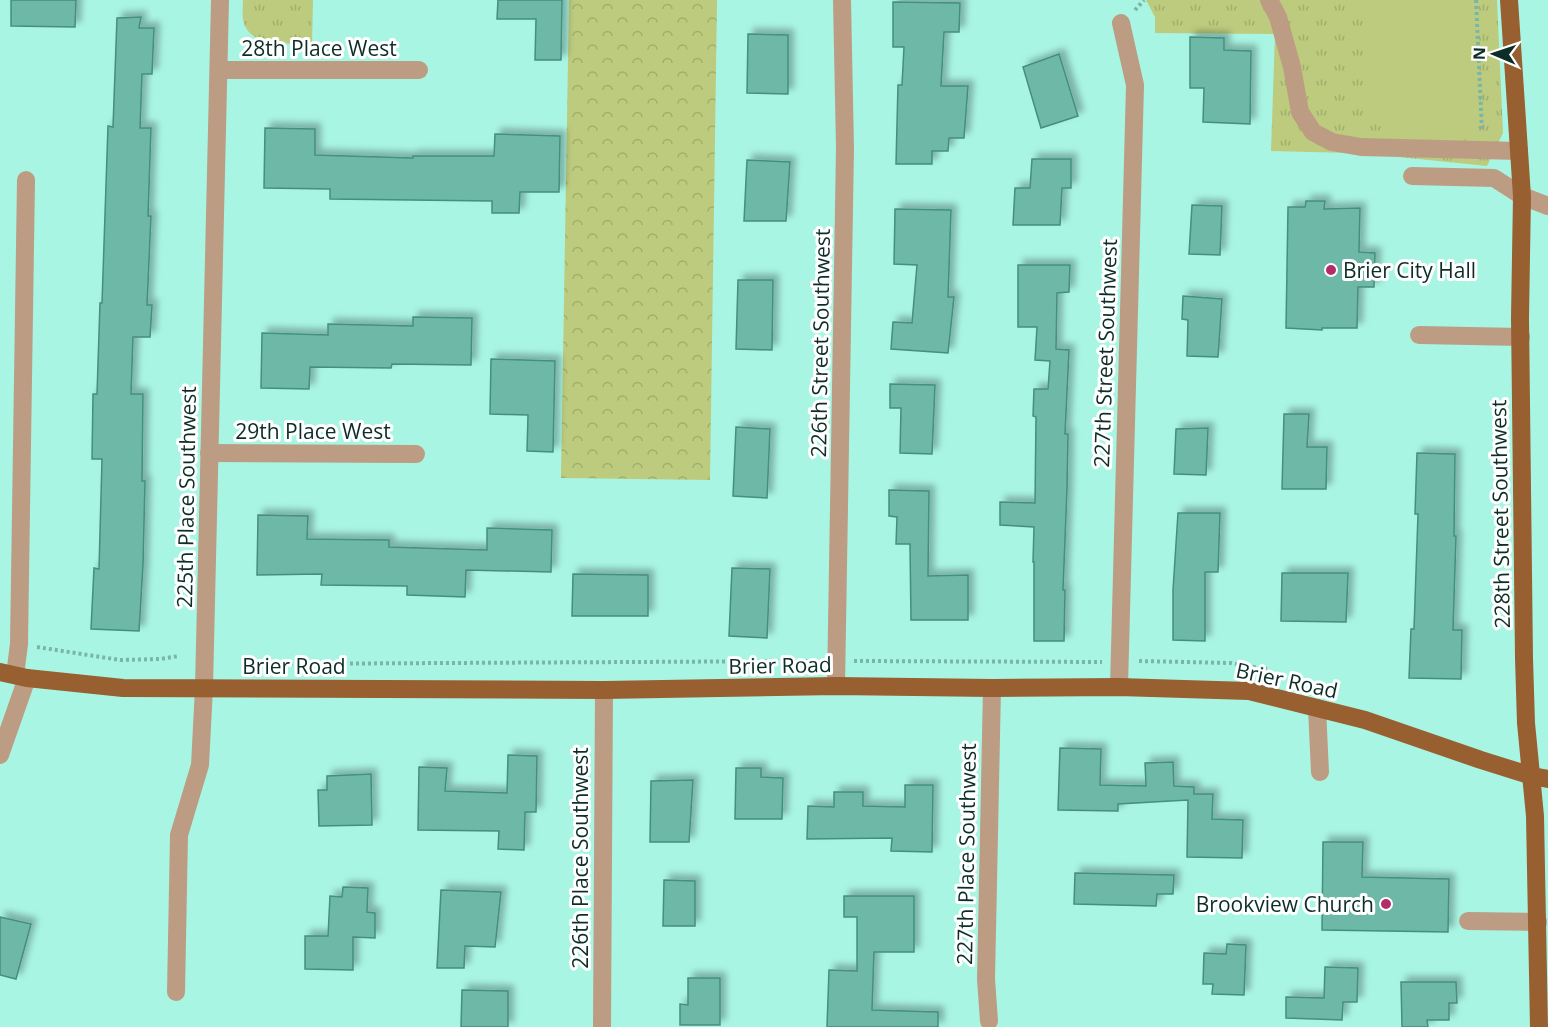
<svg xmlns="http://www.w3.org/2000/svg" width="1548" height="1027" font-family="'Open Sans',sans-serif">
<defs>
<pattern id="forest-crowns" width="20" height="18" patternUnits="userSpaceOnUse" patternTransform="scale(1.5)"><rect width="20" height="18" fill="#bccb7d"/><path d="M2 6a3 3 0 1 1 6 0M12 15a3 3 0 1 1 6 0" fill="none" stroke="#a0af6c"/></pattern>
<pattern id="park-tufts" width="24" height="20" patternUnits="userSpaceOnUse" patternTransform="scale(1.5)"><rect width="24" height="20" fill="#bccb7d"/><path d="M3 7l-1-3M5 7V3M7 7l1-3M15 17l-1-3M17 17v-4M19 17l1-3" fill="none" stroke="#a0af6c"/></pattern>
<filter id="shadow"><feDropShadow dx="5.5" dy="-5.5" stdDeviation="3" flood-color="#0004"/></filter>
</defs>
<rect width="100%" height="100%" fill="#a9f5e3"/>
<path fill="url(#forest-crowns)" d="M569 0H717L710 480 561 478Z"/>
<g fill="url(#park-tufts)">
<path d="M243 0H313L312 44C290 43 248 49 243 19 242 13 243 6 243 0Z"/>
<path d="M1146 0H1497L1503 133 1487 166 1399 157 1387 154 1271 151 1275 34 1155 33V17Z"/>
</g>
<path fill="#bccb7d" d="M1369 0H1471L1476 124 1469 133 1393 135 1370 108Z"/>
<g fill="#6eb8a7" stroke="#448f7f" stroke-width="1.5" filter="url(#shadow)">
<path d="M11 0H76L75 27 11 26Z"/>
<path d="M498 0H562L561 60H535L536 19H497Z"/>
<path d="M893 2 960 3 959 32H944L941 86H968L964 138H949L948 151H932V164H896L898 85H902L904 47H893Z"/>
<path d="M141 17 139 28H154L152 74H142L140 128H151L148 216H151L147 305H152L150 337H133L131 394H143L142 481H145L143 565 139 631 91 629 94 568 99 569 102 459H92L93 394H97L100 303H102L108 126 113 127 117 18Z"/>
<path d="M748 34 788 35V94L747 93Z"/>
<path d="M1190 37 1224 38V50L1251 51 1250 124 1203 122 1204 88H1190Z"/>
<path d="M1059 54 1078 116 1041 128 1023 67Z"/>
<path d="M265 128 315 129V155L413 158V156H494L495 134 560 136 559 192H520L519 213H492V201L330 199V189L264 188Z"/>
<path d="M1032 159H1071V188H1062L1060 225H1013L1015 188H1030Z"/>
<path d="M747 160 790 162 786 221H744Z"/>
<path d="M1306 201H1325L1324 209 1360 208 1359 252 1375 253 1374 287H1358L1357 328H1322V330L1286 328 1288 207H1305Z"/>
<path d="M1192 205 1222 206 1220 255 1189 254Z"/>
<path d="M895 209 951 210 948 297H954L948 353 891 349 893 322 912 323 917 265 894 264Z"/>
<path d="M1018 265H1070L1069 292 1057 293 1056 349 1069 350 1065 434H1068L1067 489 1063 590H1065L1064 641H1034V562H1033L1034 527 1000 525V502L1035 503 1036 417 1033 416 1034 389H1048L1050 361 1035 360 1037 327H1018Z"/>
<path d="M738 280H773L772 350 736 349Z"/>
<path d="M1183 296 1222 299 1218 357 1187 356 1188 320 1182 319Z"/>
<path d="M413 317 472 318 471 365 392 364 391 368 310 367 309 389 261 388 262 333 328 335V324L413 326Z"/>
<path d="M491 359 555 361 553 452 527 451 528 415 490 414Z"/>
<path d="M890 384 935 385 932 454 900 453 901 408H890Z"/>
<path d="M1284 414H1309L1307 447H1327L1326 489H1282Z"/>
<path d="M736 427 770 429 767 498 733 496Z"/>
<path d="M1208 428 1206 475 1174 474 1176 429Z"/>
<path d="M1417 453 1455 454 1454 536H1456L1453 630H1462L1461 679 1409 678 1411 629H1414L1418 514H1415Z"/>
<path d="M889 490 929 491 928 576 968 575V620H911L910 544H896L897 517 889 516Z"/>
<path d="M1178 513H1220L1218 572H1205V641L1173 640V590Z"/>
<path d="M258 515 308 516 307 539 389 540V547L487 550V528L552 530 551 572 466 570 465 597 407 595V586L321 585 322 574 257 575Z"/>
<path d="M732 568 770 569 767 638 729 636Z"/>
<path d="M1282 573H1348L1346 622 1281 621Z"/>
<path d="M573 574 648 575V616H572Z"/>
<path d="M1060 748 1101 749 1100 785 1146 786 1145 763 1173 762 1174 786 1194 787V794H1213L1212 819 1243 820 1242 858 1187 857 1188 800 1118 804V811L1058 810Z"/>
<path d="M508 755 537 756 536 812H525L524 850 498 849 499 831 418 830 419 767 447 768 445 791 507 793Z"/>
<path d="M736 768H761V777L783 778 782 819H735Z"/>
<path d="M371 774 372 825 319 826 318 790H327V776Z"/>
<path d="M693 780 689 842H650L651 781Z"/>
<path d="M905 785H933L932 852 891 851 892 838 807 839 808 806 834 807V792H863V806L905 807Z"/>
<path d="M1323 842H1363L1362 877 1449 879 1448 932 1322 930Z"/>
<path d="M1075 873 1174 875 1173 894H1157L1156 906 1074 904Z"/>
<path d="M664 880 695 881V926H663Z"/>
<path d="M343 887 368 888 367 912 375 913V938L353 937V970L305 969V936H328L330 896 342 897Z"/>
<path d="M441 890 501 892 495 947 465 946 464 968H437Z"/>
<path d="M844 896H914V952H874L872 1010 938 1012V1027H827L829 970 857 971V917H844Z"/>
<path d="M0 917 31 924 16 979 0 975Z"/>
<path d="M1227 944 1246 945 1244 995 1212 994 1213 984H1203L1204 953 1226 954Z"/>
<path d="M1325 967 1358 968 1357 1002H1343L1342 1020 1286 1018V997L1324 998Z"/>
<path d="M688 978H720V1025H680V1004L688 1005Z"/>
<path d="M1401 982H1456L1457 1003H1449V1020H1427L1428 1027H1402Z"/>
<path d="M462 990 508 991V1027H461Z"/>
</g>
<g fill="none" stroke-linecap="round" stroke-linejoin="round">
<g stroke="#78b6a8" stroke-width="4" stroke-dasharray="3 3" stroke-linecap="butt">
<path d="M1476 0 1482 131"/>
<path d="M1135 10 1144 0"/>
<path d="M37 647 120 660 160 659 179 656"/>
<path d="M854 661 1102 662"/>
<path d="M1139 661 1231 663 1267 669"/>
<path d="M260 664 817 661"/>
</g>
<g stroke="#bd9c84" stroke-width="18">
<path d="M1269 0 1278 17 1292 67 1300 112 1313 132 1332 142 1361 147 1519 151"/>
<path d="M219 70H419"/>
<path d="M1412 176 1494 178 1522 196 1548 206"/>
<path d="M1419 335 1521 337"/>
<path d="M209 453 416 454"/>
<path d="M15 675 19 644 26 180"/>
<path d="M836 686 845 148 842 0"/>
<path d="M1119 687 1135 85 1121 23"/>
<path d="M1317 708 1320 772"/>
<path d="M0 755 27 678"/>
<path d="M1468 921 1538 922"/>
<path d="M176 992 179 835 200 765 204 688 220 0"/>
<path d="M989 1021 986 979 992 688"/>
<path d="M602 1027 604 690"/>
</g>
<g stroke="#985f30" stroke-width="18">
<path d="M1509 0 1522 196 1520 318 1524 658 1526 723 1535 816 1539 1027"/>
<path d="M0 672 27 678 123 688 604 690 836 686 992 688 1119 687 1249 691 1365 720 1481 760 1532 776 1548 779"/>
</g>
</g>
<g fill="#b42b6a" stroke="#fff" stroke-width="2">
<circle cx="1331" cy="270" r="6"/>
<circle cx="1386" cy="904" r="6"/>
</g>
<g text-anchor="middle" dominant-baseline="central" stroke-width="6" stroke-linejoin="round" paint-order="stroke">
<g font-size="21" fill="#0d2d27" stroke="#fff">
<text x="319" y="48">28th Place West</text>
<text transform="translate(820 343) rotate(-89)">226th Street Southwest</text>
<text transform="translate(1105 353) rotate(-88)">227th Street Southwest</text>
<text x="313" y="431">29th Place West</text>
<text transform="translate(186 497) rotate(-89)">225th Place Southwest</text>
<text transform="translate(1500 514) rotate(-91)">228th Street Southwest</text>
<text transform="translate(780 665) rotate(-1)">Brier Road</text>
<text x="294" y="666">Brier Road</text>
<text transform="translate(1287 680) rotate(12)">Brier Road</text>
<text transform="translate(966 854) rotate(-89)">227th Place Southwest</text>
<text transform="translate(580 858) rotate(-90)">226th Place Southwest</text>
</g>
<g font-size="21" fill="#0d2d27" stroke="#fff" text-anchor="start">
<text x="1343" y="270">Brier City Hall</text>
<text x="1374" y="904" text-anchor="end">Brookview Church</text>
</g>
</g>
<g transform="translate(1494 54) rotate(272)" stroke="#ffffff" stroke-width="4.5" paint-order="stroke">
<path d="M0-4.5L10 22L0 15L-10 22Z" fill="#0d2d27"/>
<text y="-9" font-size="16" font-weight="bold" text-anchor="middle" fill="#0d2d27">N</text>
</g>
</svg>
